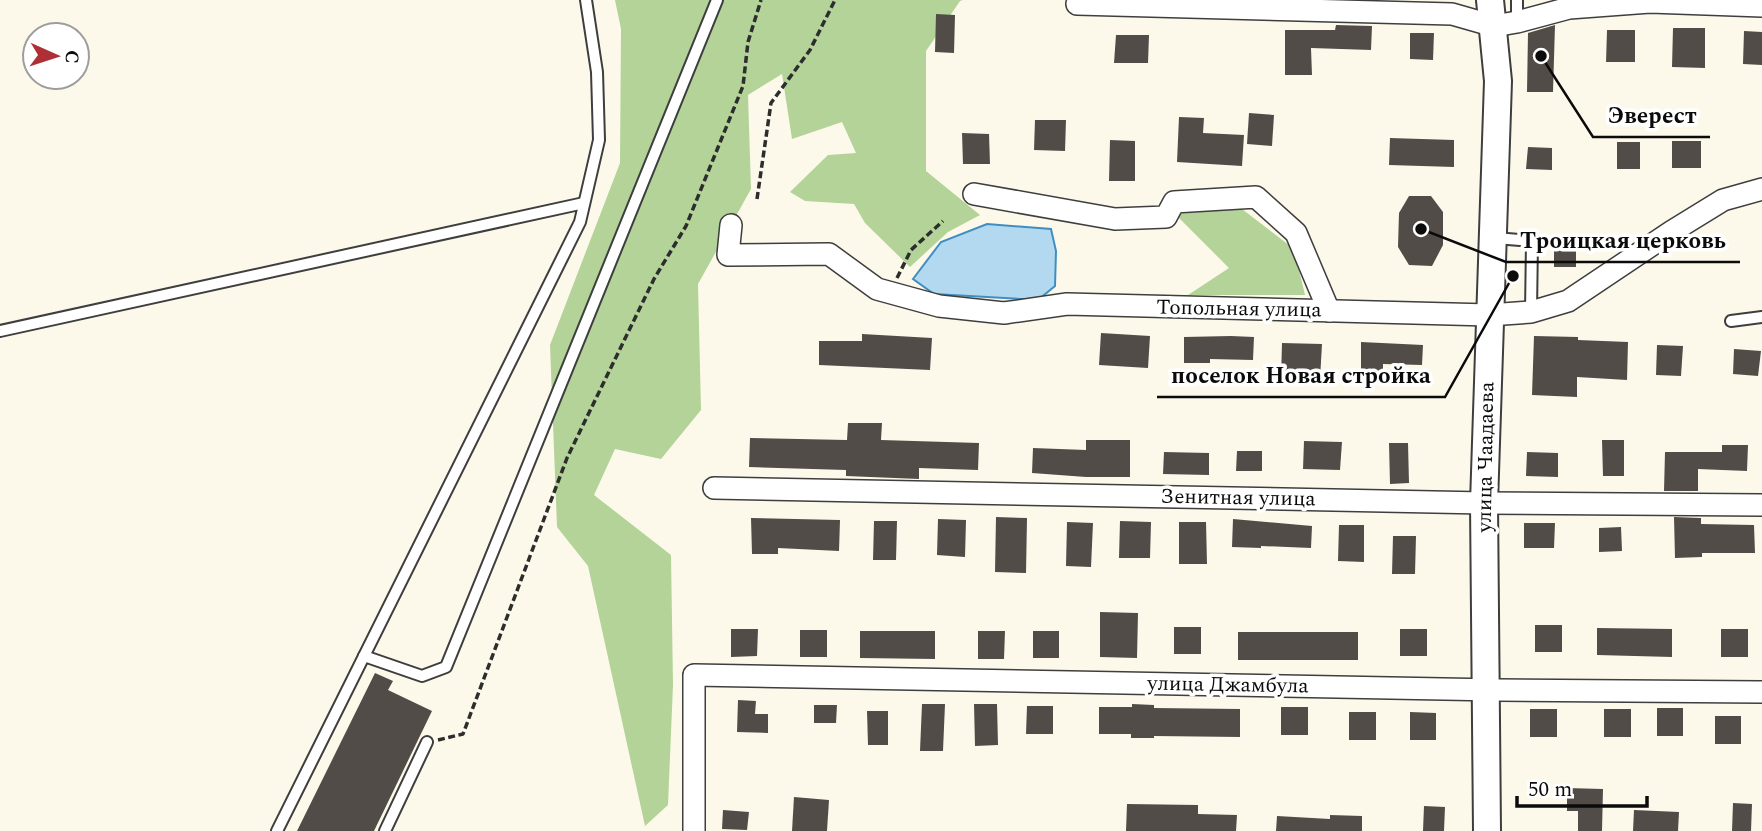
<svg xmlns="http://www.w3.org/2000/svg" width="1762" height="831" font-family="Spectral,serif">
<rect width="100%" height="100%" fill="#fdf9ea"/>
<g fill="#b3d398">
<path d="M615 0H963L960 1 926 51V171L980 215 948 232 910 267 865 223 854 204 805 201 790 192 828 155 856 153 842 122 792 139 782 74 748 95 751 189 698 284 701 410 661 459 615 449 594 495 671 555 673 685 668 805 645 826 588 566 557 527 550 345 620 163 621 29Z"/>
<path d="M1242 209 1294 249 1305 295H1188L1229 268 1175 214Z"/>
</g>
<path fill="#b3d9f0" stroke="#408ec1" stroke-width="2" d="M987 224 1051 229 1056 251 1055 286 1038 300 934 294 913 279 941 242Z"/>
<g fill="#524c48">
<path d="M936 14 955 15 954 53 935 52Z"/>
<path d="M1336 25 1372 26 1371 50 1311 48 1312 75H1285V30H1335Z"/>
<path d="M1555 25 1553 92H1527L1528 33Z"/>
<path d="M1673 28H1705V68L1672 67Z"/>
<path d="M1607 30H1635V62H1606Z"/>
<path d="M1744 31 1762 32V65L1743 64Z"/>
<path d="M1410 33H1434L1433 60 1410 59Z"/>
<path d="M1116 35H1149L1148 63H1114Z"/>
<path d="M1249 113 1274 115 1272 146 1247 144Z"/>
<path d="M1179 117 1204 118 1203 133 1244 135 1242 166 1177 162Z"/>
<path d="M1035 120H1066L1065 151 1034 150Z"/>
<path d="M962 133 989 134 990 164H963Z"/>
<path d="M1390 138 1454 140V167L1389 165Z"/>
<path d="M1110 140 1135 141V181H1109Z"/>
<rect x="1672" y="141" width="29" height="27"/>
<rect x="1617" y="142" width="23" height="27"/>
<path d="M1528 147 1552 148V170L1526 169Z"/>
<path d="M1409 196H1431L1443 212V245L1432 266 1409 265 1398 247 1399 213Z"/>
<rect x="1554" y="238" width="22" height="29"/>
<path d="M1101 333 1150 336 1148 368 1099 365Z"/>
<path d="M862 334 932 338 930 370 819 365V341H862Z"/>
<path d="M1231 336 1254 337 1253 360 1210 359V363H1184V337Z"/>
<path d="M1534 336 1578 337V340L1628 342 1627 380 1577 377V397L1532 395Z"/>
<path d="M1361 342 1423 345 1422 365 1383 364V374H1361Z"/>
<path d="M1282 343 1322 344 1320 379 1281 378Z"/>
<path d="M1657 345 1683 346 1681 376 1656 375Z"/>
<path d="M1734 349 1761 351 1758 376 1733 374Z"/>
<path d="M848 423H882L881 440 979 443 978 470 919 468V479L846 476V470L749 467 750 438 847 440Z"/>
<path d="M1086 440H1130V477H1086L1032 473 1033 448 1086 450Z"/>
<path d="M1602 440H1624V476H1603Z"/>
<path d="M1304 441 1342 442 1340 470 1303 469Z"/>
<path d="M1389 443H1408L1409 483 1390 484Z"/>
<path d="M1722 445H1748L1747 471 1698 469V491H1664L1665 452H1722Z"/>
<path d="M1237 451H1262V471H1236Z"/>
<path d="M1164 452 1209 453V475L1163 474Z"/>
<path d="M1527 452 1558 453V477L1526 476Z"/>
<path d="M996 517 1027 518 1026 573 995 572Z"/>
<path d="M1674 517 1701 518V524L1754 525 1755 553H1702V557L1675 558Z"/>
<path d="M751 518 840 520 839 551 778 548V554H752Z"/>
<path d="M938 519 966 520 965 557 937 555Z"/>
<path d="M1233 519 1312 526 1311 548 1261 546V548L1232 547Z"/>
<path d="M874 521H897L896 560H873Z"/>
<path d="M1120 521 1151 522 1150 558H1119Z"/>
<path d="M1067 522 1093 523 1091 567 1066 566Z"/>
<path d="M1179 522H1206L1207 564H1179Z"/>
<path d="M1524 523H1555L1554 548H1524Z"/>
<path d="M1339 525H1364V562L1338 561Z"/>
<path d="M1621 527 1622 551 1599 552V528Z"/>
<path d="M1393 536H1416L1415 574H1392Z"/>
<path d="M1100 612 1138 613 1137 658 1100 657Z"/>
<rect x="1535" y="625" width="27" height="27"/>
<rect x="1174" y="627" width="27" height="27"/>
<path d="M1597 628 1672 629V657L1597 655Z"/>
<path d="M731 629H758L757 656 731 657Z"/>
<rect x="1400" y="629" width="27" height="27"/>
<rect x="1721" y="629" width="27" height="28"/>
<rect x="800" y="630" width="27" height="27"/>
<path d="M860 631H935V659L860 658Z"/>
<path d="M978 631H1005L1004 659H978Z"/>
<rect x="1033" y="631" width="26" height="27"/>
<rect x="1238" y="632" width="120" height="28"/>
<path d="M375 673 393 681 388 690 432 711 374 831H297Z"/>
<path d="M738 700 756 701 755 714H768V733L737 732Z"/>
<path d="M922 704H945L943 751H920Z"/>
<path d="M974 704H997L998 745 975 746Z"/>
<path d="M1132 704 1154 705V708L1240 709V737L1154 736V738H1131V734H1099V707H1132Z"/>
<path d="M814 705H837L836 723H814Z"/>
<path d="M1027 706H1053V734H1026Z"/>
<rect x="1281" y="707" width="27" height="28"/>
<rect x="1657" y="708" width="26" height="28"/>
<rect x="1530" y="709" width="27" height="28"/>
<rect x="1604" y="709" width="27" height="28"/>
<path d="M867 711H888V745H868Z"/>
<rect x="1349" y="712" width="27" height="28"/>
<path d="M1410 712 1436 713V740H1410Z"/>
<rect x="1715" y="716" width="26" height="28"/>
<path d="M1567 788 1603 789 1602 831H1578V811H1567Z"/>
<path d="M794 797 829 800 827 831H792Z"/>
<path d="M1733 803 1752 804 1751 831H1732Z"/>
<path d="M1127 804 1198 805V814L1237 815 1236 831H1126Z"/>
<path d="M1424 806 1445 807 1444 831H1423Z"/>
<path d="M723 810 749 812 747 830 722 829Z"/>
<path d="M1634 810 1679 812 1678 831H1633Z"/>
<path d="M1330 815 1362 816V831H1276L1277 816 1330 819Z"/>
</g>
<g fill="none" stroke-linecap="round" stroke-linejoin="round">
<defs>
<g id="service">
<path d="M1517 0V22"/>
<path d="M1495 238 1532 241 1531 312"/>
<path d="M1731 321 1762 317"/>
<path d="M0 331 584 203"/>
<path d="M364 656 422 676 446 667 717 0"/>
<path d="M277 831 580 222 599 140 597 72 586 0"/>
<path d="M385 831 427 742"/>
</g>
<g id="minor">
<path d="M1077 4 1452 14 1494 26 1517 22 1569 8 1650 2 1762 6"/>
<path d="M974 194 1115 219 1166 217 1174 202 1256 197 1296 233 1329 311"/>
<path d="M731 225 728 255 829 254 877 289 939 306 1004 313 1067 304 1489 315 1531 312 1568 301 1671 232 1723 200 1762 189"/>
<path d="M714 488 1484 503 1762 505"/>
<path d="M694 831V675L1497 690 1762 692"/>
</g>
<path id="tertiary" d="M1487 831 1484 503 1498 81 1490 0"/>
</defs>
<use href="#service" stroke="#3e3e3e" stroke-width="14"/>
<use href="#minor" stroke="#3e3e3e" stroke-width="24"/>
<use href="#tertiary" stroke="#3e3e3e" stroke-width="30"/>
<g stroke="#2d2d2d" stroke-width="3.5" stroke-dasharray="7 3.5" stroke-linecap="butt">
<path d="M757 199 771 103 810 50 835 0"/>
<path d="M897 278 911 250 943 221"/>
<path d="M438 740 463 734 567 458 654 279 686 226 743 86 748 42 761 0"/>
</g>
<use href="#service" stroke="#fff" stroke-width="10"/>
<use href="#minor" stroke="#fff" stroke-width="21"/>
<use href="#tertiary" stroke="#fff" stroke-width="26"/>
</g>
<g text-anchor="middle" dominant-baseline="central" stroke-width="7" stroke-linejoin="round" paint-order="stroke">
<g font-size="21" fill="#0b0b0b" stroke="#fff">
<text transform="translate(1239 309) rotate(1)">Топольная улица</text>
<text transform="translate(1486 457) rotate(-89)">улица Чаадаева</text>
<text transform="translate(1238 498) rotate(1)">Зенитная улица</text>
<text transform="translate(1228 685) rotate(1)">улица Джамбула</text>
</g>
</g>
<path fill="none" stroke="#0b0b0b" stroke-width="2.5" d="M1541 56L1593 137H1710M1421 229L1506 262H1740M1513 276L1445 397H1157"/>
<g fill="#0b0b0b" stroke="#fff" stroke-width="2.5">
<circle cx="1541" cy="56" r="7"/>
<circle cx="1421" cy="229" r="7"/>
<circle cx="1513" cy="276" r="7"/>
</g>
<g font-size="23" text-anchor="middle" font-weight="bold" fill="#0b0b0b" stroke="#fff" stroke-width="7" stroke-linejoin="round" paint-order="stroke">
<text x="1652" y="123">Эверест</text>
<text x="1623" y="248">Троицкая церковь</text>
<text x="1301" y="383">поселок Новая стройка</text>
</g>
<g transform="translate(56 56) rotate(93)"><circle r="33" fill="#ffffff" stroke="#9d9d9d" stroke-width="2"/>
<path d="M0-5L12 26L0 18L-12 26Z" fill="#ae2f35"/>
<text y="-10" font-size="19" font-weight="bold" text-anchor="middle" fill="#0b0b0b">С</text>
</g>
<path d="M1517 796v10h130v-10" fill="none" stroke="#0b0b0b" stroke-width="3.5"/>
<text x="1528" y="796" font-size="21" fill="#0b0b0b" stroke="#ffffff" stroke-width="5" paint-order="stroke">50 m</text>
</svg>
